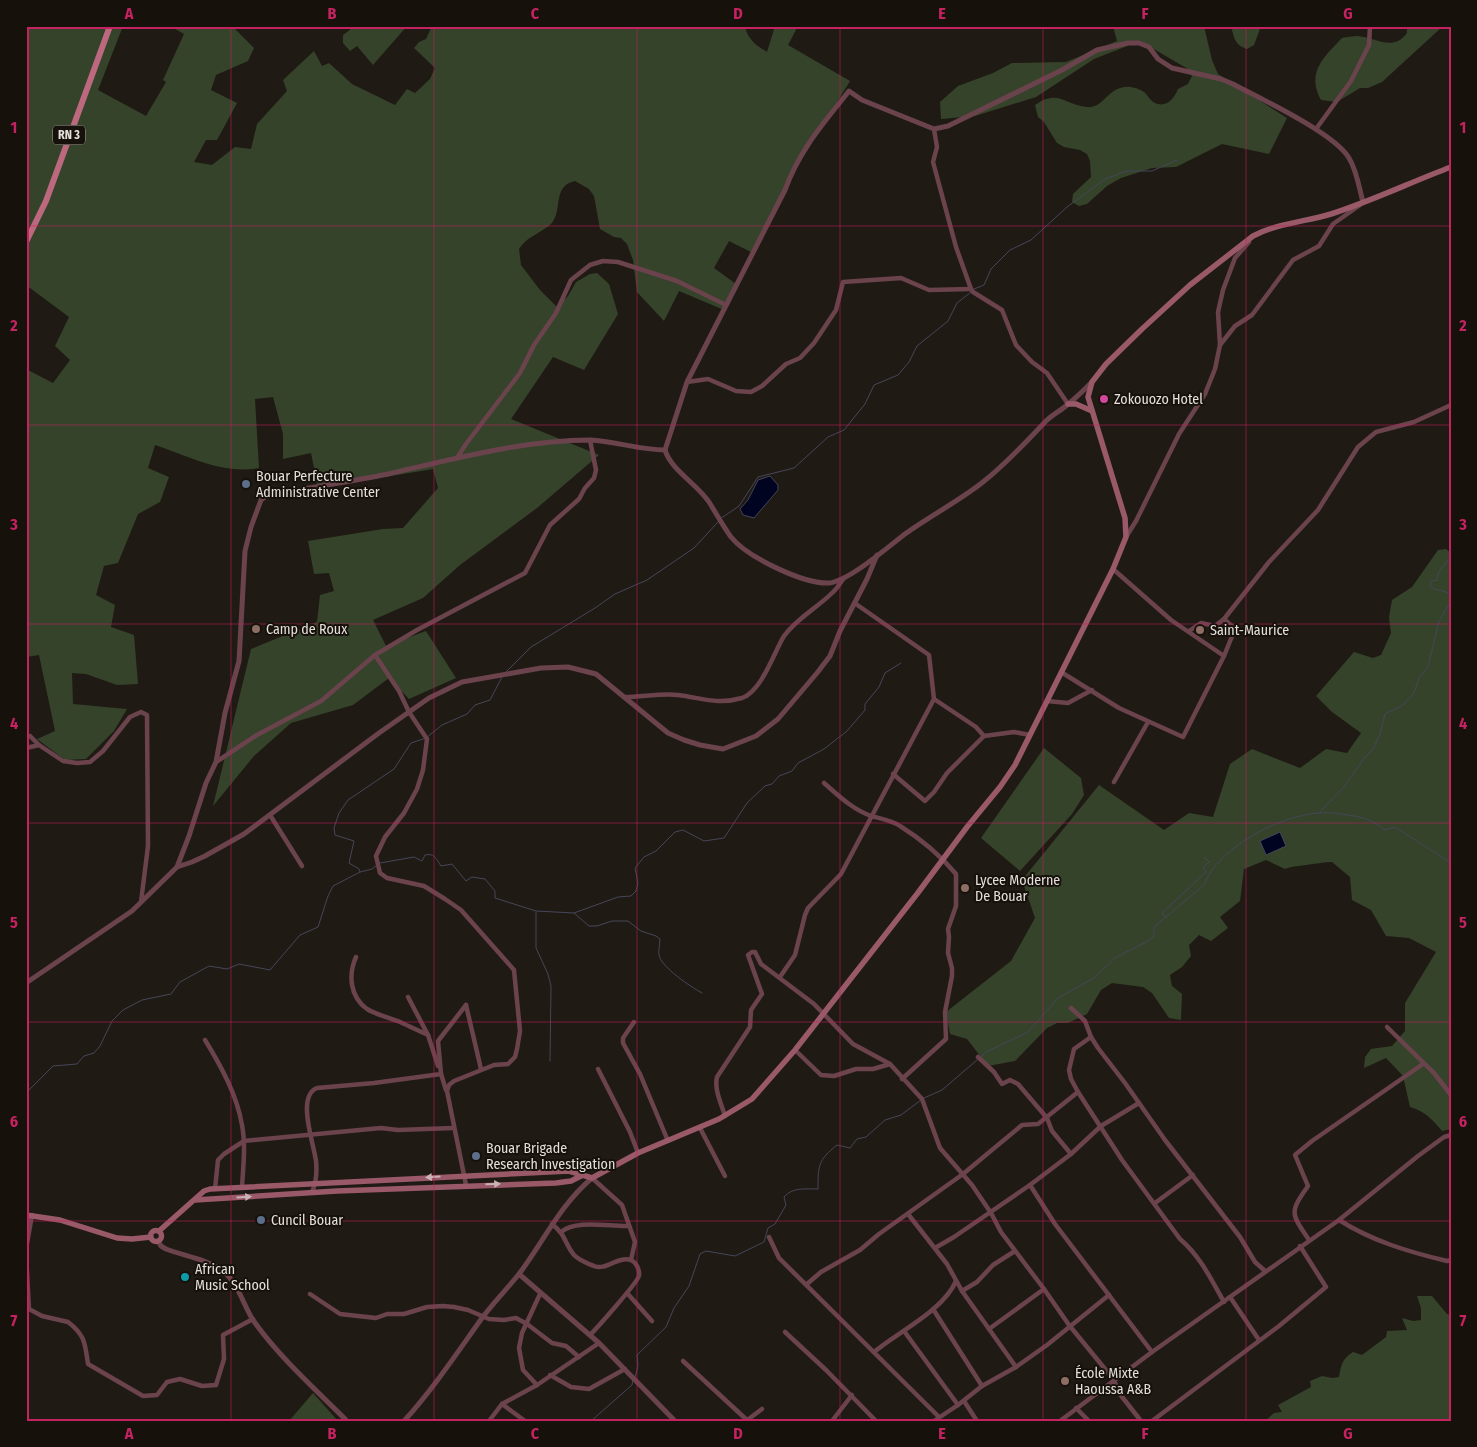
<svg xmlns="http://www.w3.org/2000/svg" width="1477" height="1447" font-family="'Fira Sans Condensed',sans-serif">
<rect width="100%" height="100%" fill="#201a14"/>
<g fill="#35432a">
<path d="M26 26H123L98 90 146 116 166 82 163 80 184 34 170 26H232L254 48 248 61 216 75 211 90 237 103 217 140H206L194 162 212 165 235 147 251 149 257 124 287 91 283 80 314 51 322 66 329 63 352 84 395 105 407 89 415 93 430 79 435 68 414 48 419 42 426 39 432 26H745C747 39 757 46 767 52L775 26H798L788 45 850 81 799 164 753 253 729 241 714 268 736 284 724 310 679 291 664 321 637 292 633 260 627 244 621 238 614 237 600 229 594 196 589 189 575 181C551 186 564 212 550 225 539 234 526 237 519 249L521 265 540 290 557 307 568 296 576 282 590 274 597 273 609 284 618 314 584 370 553 357 511 419 599 455 537 508 460 565 423 598 373 620 386 646 426 631 456 678 409 699 389 678 353 705 291 723 254 756 213 806 251 649 317 622 320 595 334 591 329 573 314 574 308 541 383 529 403 528 438 488 433 469 318 488 311 453 283 459V434L273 397 255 399 259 468C223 475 188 456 155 445L148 468 169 477 160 502 138 514 118 563 104 566 96 595 115 605 111 627 134 635 138 684 117 685 86 674 72 673 73 704 127 709 114 731 86 759 65 760 37 739 55 731 39 655 26 657V369L53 383 70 360 55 346 69 317 26 285Z"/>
<path d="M355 26H407L373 65 357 46 350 51 343 43V35Z"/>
<path d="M1113 26H1204L1212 60 1218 74 1287 118 1269 154 1222 144 1176 167 1152 168 1121 178 1107 186 1087 204 1079 206 1072 202 1073 194 1091 177 1090 161 1087 154 1080 150 1064 147 1057 143 1044 122 1038 117 1035 105C1058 89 1064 104 1086 107 1104 109 1106 89 1125 87 1130 86 1140 89 1144 92 1148 95 1150 101 1155 103 1166 108 1174 99 1178 89L1188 84 1192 76 1188 69 1140 41 1094 59 1036 97 975 116 941 119 940 102 958 86 993 73 1012 63 1066 62 1117 41Z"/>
<path d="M1231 26H1261L1254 45 1247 49C1235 45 1234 38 1231 26Z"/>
<path d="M1407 26H1443L1382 82 1368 88H1360L1337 102 1321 100C1306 72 1324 57 1342 38 1347 37 1353 36 1358 36 1377 38 1393 52 1407 33Z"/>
<path d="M1446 549 1451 553V1129L1442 1131C1433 1120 1425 1111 1410 1107L1403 1076 1386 1058 1364 1068 1365 1057 1371 1049 1392 1046 1405 1031V1003L1436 952 1409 938 1386 936 1371 910 1352 900 1350 877 1332 862C1323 862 1315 864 1306 865 1298 866 1293 866 1285 869L1266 860 1244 869 1240 901 1220 917 1228 928 1211 941 1199 935 1189 945 1191 956 1182 967 1170 975 1172 986 1182 994 1181 1020 1169 1018 1152 993 1143 987 1112 983 1101 990 1087 1014 1068 1023H1057L1047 1028 1015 1061 988 1066 967 1039 950 1034 946 1012 1011 961 1035 918 1022 880 1099 785 1164 830 1189 813 1213 817 1230 764 1252 749 1300 768 1326 749 1347 753 1361 733 1332 712 1316 696 1354 652 1373 658 1381 655 1391 633 1389 617 1392 600 1412 587 1438 550Z"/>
<path d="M1044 748 1081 778 1084 795 1072 814 1020 871 981 838Z"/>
<path d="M1417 1296H1432L1447 1314 1451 1315V1421H1265L1274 1413 1282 1412 1278 1405 1311 1387 1310 1381 1322 1376 1332 1378 1339 1377C1341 1365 1342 1359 1353 1352L1362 1355 1386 1337 1387 1331 1407 1330 1402 1318 1413 1321 1421 1320V1308Z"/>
<path d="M313 1393 338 1421H289Z"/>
</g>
<g fill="#000421" stroke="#454659">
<path d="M770 476 778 485V490L754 518 743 515 740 509 748 500 758 480Z"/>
<path d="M1280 832 1286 846 1266 855 1260 841Z"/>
</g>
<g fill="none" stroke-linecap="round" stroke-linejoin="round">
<g stroke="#454659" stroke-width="1">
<path d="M974 289 984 285 991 269 1010 250 1031 240 1067 207 1105 179 1127 171H1152L1177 160"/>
<path d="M720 519 739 506 758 477 794 468 828 437 844 430 865 404 874 385 898 375 909 362 917 346 948 321 957 303 971 292"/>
<path d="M1451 557 1439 571 1437 580 1431 581 1430 586C1436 592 1445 589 1451 595"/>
<path d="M506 672 531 647 595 608 615 594 647 580 694 548 718 522"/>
<path d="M1320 812 1344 787 1365 757 1373 749 1380 734 1385 714 1403 705 1414 693 1419 678 1428 667 1439 621 1451 601"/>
<path d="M380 863 414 857 422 861 425 855C434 853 436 858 441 866L452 864 466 881 472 877 485 879 495 891V898L536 911 574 913 618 897 631 896 636 891 638 883 635 868 644 857 656 851 675 832 683 830 704 841 724 838 747 803 765 786 772 784 779 776 792 771 798 763 824 749 847 731 865 710V704L879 687 885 673 901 663"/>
<path d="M360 872 359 869 349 863 354 841 335 835 334 828 339 813 348 800 394 769 411 743 426 738 442 725 467 714 475 705 490 700 502 677"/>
<path d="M536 912V948L548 974 551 986 550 1061"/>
<path d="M574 913 589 926H597L612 921H628L641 931 656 936 660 939C660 944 658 951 659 955 661 967 691 987 702 993"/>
<path d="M1166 918 1162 913 1206 872 1203 868 1209 862 1204 857"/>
<path d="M981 1057 986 1052 1028 1032 1058 998 1094 978 1115 958 1148 941 1154 936V927L1204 885C1218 847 1281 815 1319 813 1331 812 1342 814 1354 816 1365 818 1376 822 1385 830L1395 827 1451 863"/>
<path d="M26 1093 53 1066 77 1064 84 1056 94 1053 100 1046 112 1021 123 1010 142 1000 171 994 180 982 209 966 227 969 239 964 270 970 300 935 318 927 328 896 333 886 360 872 372 869 377 865"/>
<path d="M924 1098 942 1090 977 1060"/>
<path d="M635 1377 638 1366 637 1355 666 1327 674 1308 689 1286 700 1254 706 1251 735 1256 764 1242 768 1228 775 1224 786 1205 784 1197C792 1187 806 1189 818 1189 818 1166 818 1160 837 1145L850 1148 857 1139 866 1137 885 1120 901 1115 921 1100"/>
<path d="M591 1421 632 1385 633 1380"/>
</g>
<g stroke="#6b434d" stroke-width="4.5">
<path d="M934 129 937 147 933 162 956 247 971 289 973 292 1002 310 1016 345 1032 362 1047 373 1068 404"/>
<path d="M1316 129 1351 81 1369 45 1370 26"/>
<path d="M1220 345 1235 326 1252 315 1293 260 1319 246 1333 224 1360 205"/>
<path d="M687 382 708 379 736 391 751 392 762 386 786 364 800 358 814 343 836 310 843 282 901 278 929 290 971 289"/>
<path d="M457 458 466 444 520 373 534 345 556 313 571 280 590 265 603 261 618 262 677 281 726 305"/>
<path d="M1126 537 1136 521 1179 434 1205 394 1215 369 1220 345 1218 312 1223 290 1235 258 1249 242"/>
<path d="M1113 569 1171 620 1224 656"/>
<path d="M856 604 929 655 934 699 976 727 984 736"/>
<path d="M1189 631 1201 623 1215 626 1224 619"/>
<path d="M375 655 399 691 409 712 427 739 423 770 417 789 404 813 385 837 376 856 380 873 387 878 424 886 445 899 461 910 514 970 520 1031 517 1049 515 1057 508 1064 494 1065 454 1081 449 1085 447 1091 466 1185"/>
<path d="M1061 672 1119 708 1183 737 1224 656 1235 629 1224 619 1269 562 1318 510 1358 447 1376 432 1414 422 1451 405"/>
<path d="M625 697C641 697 663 693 678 695 702 698 718 705 742 698 762 691 774 652 784 636 797 618 817 608 832 593 837 589 840 583 844 578"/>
<path d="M1047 701 1068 703 1092 690"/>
<path d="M30 736 39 745"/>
<path d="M26 748 39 745 63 761 77 763 90 762 103 751 130 717 141 712 147 715 148 846 141 902"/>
<path d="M216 762 257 735 321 701 375 655 417 630 525 573 550 525 579 499 585 488 594 478 596 470 590 440"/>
<path d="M893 774 925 801 934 792 947 773 984 736 1014 732 1030 735"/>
<path d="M1114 782 1148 722"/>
<path d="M824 783C839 796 852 809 871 816 882 819 891 820 900 826 921 839 940 855 956 874V906L948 929 949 937 948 953 952 968V976L945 1012 946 1039 902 1079"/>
<path d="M270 815 302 866"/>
<path d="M356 957C348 975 350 997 367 1009 377 1015 390 1018 400 1022 409 1026 419 1031 428 1035"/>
<path d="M780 977 795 955 805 915 808 908 841 874 934 699"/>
<path d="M408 997 428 1035 438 1066"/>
<path d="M466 1005 481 1069"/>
<path d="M1071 1008 1085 1021 1091 1037 1098 1048 1125 1083 1165 1140 1240 1237 1255 1262 1265 1271"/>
<path d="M634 1022 623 1038V1043L640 1074 668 1141"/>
<path d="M1387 1027 1434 1073 1451 1095"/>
<path d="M1091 1037 1074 1049 1069 1070 1071 1079 1078 1092 1122 1160 1180 1239C1200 1256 1211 1279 1224 1302"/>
<path d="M205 1040C221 1066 237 1095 242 1125 246 1146 243 1167 242 1188"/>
<path d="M795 1050 821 1075 834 1076 856 1069H873L890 1064"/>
<path d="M978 1057 994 1072 1002 1084 1010 1080 1018 1084 1047 1118 1052 1131 1071 1154"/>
<path d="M598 1069 630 1132 638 1153"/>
<path d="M441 1074 446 1090"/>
<path d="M725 1116C721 1103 714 1089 717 1077L750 1027 751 1010 762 994 748 955 752 952H755L761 964 814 1004 853 1044 890 1064 922 1099 940 1148 972 1185 991 1213 1001 1232 1044 1289 1069 1325 1114 1380 1119 1393 1141 1421"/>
<path d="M700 1128 725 1176"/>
<path d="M592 1178 622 1205 635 1242 631 1260"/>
<path d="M1030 1185 1055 1224 1152 1352"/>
<path d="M215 1189 218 1160 224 1154 244 1141 381 1128 398 1130 453 1128"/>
<path d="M312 1192C316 1183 317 1171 316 1161 314 1144 296 1096 317 1088L374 1083 441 1074 438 1041 466 1005"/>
<path d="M1155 1203 1193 1175"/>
<path d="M908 1214 947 1264 962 1291 1016 1367"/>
<path d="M1339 1220C1372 1241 1409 1252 1447 1261L1451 1260"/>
<path d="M552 1224C567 1236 564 1243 574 1255 578 1259 588 1264 594 1266 606 1271 617 1256 631 1260 636 1262 640 1270 639 1276 637 1283 597 1328 590 1335"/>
<path d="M561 1232C576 1219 610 1227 629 1226"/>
<path d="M769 1237 779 1258 939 1417"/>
<path d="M1309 1240C1291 1213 1289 1213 1308 1186L1295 1155 1312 1141 1423 1064"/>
<path d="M935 1248 954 1237 1030 1185 1071 1154 1101 1126 1139 1103"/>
<path d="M26 1249 32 1215"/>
<path d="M26 1254 29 1309 42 1316 68 1322C85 1335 85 1343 88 1364L143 1396 157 1395 167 1382 180 1379 202 1386 216 1385 224 1359 223 1335 253 1319"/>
<path d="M807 1284 821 1272 860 1250 879 1234 963 1174 1022 1125 1038 1124 1078 1092"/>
<path d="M962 1291 977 1282 993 1265 1015 1251"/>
<path d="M627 1293 652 1321"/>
<path d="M310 1294 340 1314 376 1318 387 1314H404L427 1307 443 1306 454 1307 468 1310 489 1319 504 1320 516 1318 527 1324 552 1343 566 1346 579 1357"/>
<path d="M1230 1297 1259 1340"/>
<path d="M933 1309 982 1386"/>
<path d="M989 1329 1044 1289"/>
<path d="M904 1331 958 1405"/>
<path d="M785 1332 826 1370 876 1421"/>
<path d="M874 1352C899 1331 943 1311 956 1281"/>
<path d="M683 1361 748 1421"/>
<path d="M550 1375 571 1387 589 1389 625 1369"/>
<path d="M537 1385 523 1370 519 1348 522 1333 540 1294"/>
<path d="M964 1401 977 1421"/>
<path d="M502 1404 525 1421"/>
<path d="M1076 1408 1089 1421"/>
<path d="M489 1421 502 1404 537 1385 599 1343"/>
<path d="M746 1421 762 1409"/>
<path d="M832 1421 852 1395"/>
<path d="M934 1421 958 1405 982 1386 1016 1367 1047 1345 1109 1295"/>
<path d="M1060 1421 1152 1352 1339 1220 1418 1156 1444 1137 1451 1135"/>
<path d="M1152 1421 1279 1326 1326 1287 1300 1246"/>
</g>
<g stroke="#6b434d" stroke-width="5">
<path d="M1092 382C1084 390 1076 398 1067 405 1060 411 1052 415 1046 421 1026 442 1006 464 983 482 959 501 930 516 905 534 888 547 849 581 829 583 803 584 747 557 731 537 723 526 716 513 709 502 697 484 671 470 665 450L687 382 785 190C800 149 823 124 849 91L862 100 934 129 948 126 1062 70 1097 50 1128 43H1139L1149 47 1158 59 1172 68 1221 79 1233 84C1261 99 1334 133 1349 158 1357 171 1359 188 1363 202"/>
<path d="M177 867 189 836 206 783 216 762 225 713 239 661 245 551 251 527 261 500 266 496C306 488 348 482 388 474 453 459 524 440 590 440 615 441 639 450 665 450"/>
<path d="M26 983 132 911 177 867 192 862 205 856 244 834 379 733 429 698 462 682 541 668 568 667 596 674 668 733 684 740 700 745 723 749 756 736 778 719 817 673 830 656 840 631 867 579 877 555"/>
<path d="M158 1241 161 1246 166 1249C184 1256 207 1259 223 1271 238 1283 243 1304 253 1320 278 1356 316 1390 347 1421"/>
<path d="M519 1274 599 1343 675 1421"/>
<path d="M404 1421C433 1389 457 1353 482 1318 493 1303 507 1289 519 1274 543 1242 561 1204 592 1178"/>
</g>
<g stroke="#995969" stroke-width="5.5">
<path d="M1068 404H1076L1092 411"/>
<path d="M195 1200 337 1191 556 1183 571 1181 583 1175"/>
<path d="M26 1215 60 1220 117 1238 132 1239 151 1237"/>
<circle cx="156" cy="1236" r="5.5"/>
<path d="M159 1231 204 1191 210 1189 569 1171 592 1178 638 1153 719 1119 752 1099 795 1050 917 894 967 827 1000 787 1015 765 1113 569 1126 537 1125 518 1088 397 1092 382 1106 364 1142 329 1190 285 1253 236C1278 223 1305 222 1331 214 1372 201 1411 182 1451 167"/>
</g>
<path stroke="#bc697f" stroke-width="6" d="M26 242 46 201 110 26"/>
</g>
<defs><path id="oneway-solid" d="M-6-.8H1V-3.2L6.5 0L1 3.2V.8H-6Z" transform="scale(1.25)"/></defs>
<g fill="#cab1b4">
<use href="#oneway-solid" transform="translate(433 1177) rotate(176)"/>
<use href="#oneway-solid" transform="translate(493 1184) rotate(-2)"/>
<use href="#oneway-solid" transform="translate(244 1197) rotate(-3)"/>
</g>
<path fill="none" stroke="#c42261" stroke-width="1" stroke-opacity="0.55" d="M231 26V1421M434 26V1421M637 26V1421M840 26V1421M1043 26V1421M1246 26V1421M26 226H1451M26 425H1451M26 624H1451M26 823H1451M26 1022H1451M26 1221H1451"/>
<circle fill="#d1479c" stroke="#17110b" stroke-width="2" cx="1104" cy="399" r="5"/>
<g fill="#5c6f8a" stroke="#17110b" stroke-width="2">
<circle cx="246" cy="484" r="5"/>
<circle cx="476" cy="1156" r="5"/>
<circle cx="261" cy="1220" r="5"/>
</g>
<g fill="#8d6e63" stroke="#17110b" stroke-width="2">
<circle cx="256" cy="629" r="5"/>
<circle cx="1200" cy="630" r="5"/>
<circle cx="965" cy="888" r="5"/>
<circle cx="1065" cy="1381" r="5"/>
</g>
<circle fill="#0f9aa8" stroke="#17110b" stroke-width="2" cx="185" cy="1277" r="5"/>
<g text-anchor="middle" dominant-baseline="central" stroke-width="4" stroke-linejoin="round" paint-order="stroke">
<rect fill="#17110b" stroke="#a7a29d" stroke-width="1" x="53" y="125.5" width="32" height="19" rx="4"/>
<g font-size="12" font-weight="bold" fill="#e5e0dc">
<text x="69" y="135">RN 3</text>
</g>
<g font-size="14" fill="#e5e0dc" stroke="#17110b" text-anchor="start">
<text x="1114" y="399">Zokouozo Hotel</text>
<text x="256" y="476">Bouar Perfecture<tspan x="256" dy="16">Administrative Center</tspan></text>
<text x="266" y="629">Camp de Roux</text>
<text x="1210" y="630">Saint-Maurice</text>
<text x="975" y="880">Lycee Moderne<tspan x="975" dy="16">De Bouar</tspan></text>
<text x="486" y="1148">Bouar Brigade<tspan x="486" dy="16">Research Investigation</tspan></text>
<text x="271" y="1220">Cuncil Bouar</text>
<text x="195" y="1269">African<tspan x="195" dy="16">Music School</tspan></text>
<text x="1075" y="1373">École Mixte<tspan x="1075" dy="16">Haoussa A&amp;B</tspan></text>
</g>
</g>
<rect width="1477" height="1447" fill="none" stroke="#17110b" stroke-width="55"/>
<rect x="28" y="28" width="1422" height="1392" fill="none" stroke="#c42261" stroke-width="2"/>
<g font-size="16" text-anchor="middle" font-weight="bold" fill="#c42261">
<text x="129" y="19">A</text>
<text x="332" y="19">B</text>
<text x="535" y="19">C</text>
<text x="738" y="19">D</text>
<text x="942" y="19">E</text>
<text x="1145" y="19">F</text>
<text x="1348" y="19">G</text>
<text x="14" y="133">1</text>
<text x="1463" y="133">1</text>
<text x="14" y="331">2</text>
<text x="1463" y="331">2</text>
<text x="14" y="530">3</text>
<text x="1463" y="530">3</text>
<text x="14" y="729">4</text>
<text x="1463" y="729">4</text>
<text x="14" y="928">5</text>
<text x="1463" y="928">5</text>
<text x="14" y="1127">6</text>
<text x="1463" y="1127">6</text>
<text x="14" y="1326">7</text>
<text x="1463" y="1326">7</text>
<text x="129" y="1439">A</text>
<text x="332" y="1439">B</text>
<text x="535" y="1439">C</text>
<text x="738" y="1439">D</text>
<text x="942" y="1439">E</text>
<text x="1145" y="1439">F</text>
<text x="1348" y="1439">G</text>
</g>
</svg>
